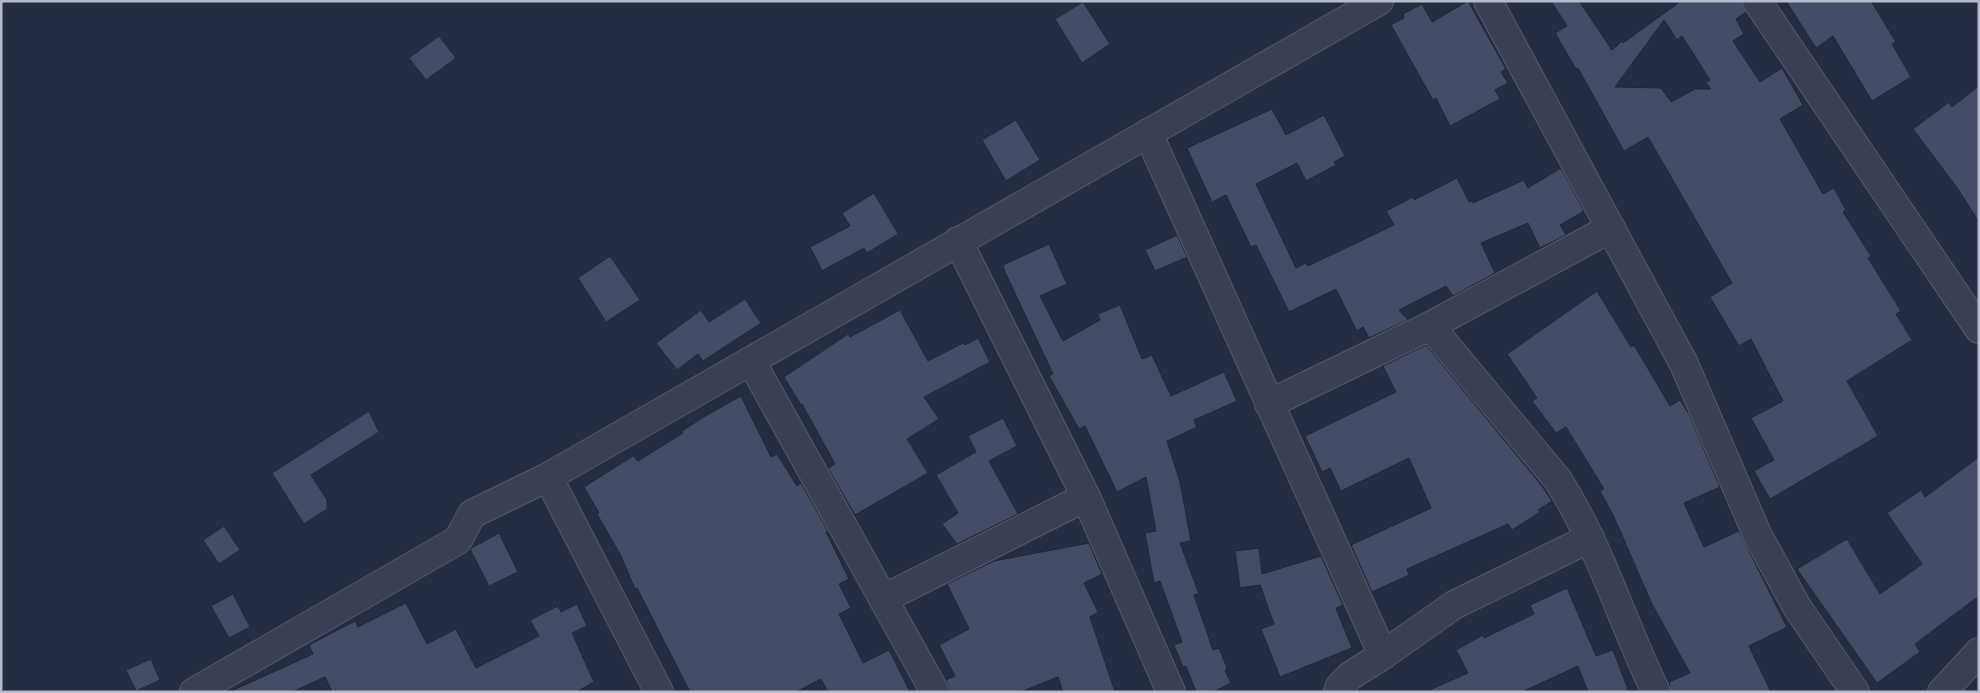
<svg xmlns="http://www.w3.org/2000/svg" width="1980" height="693" font-family="'PT Sans Narrow',sans-serif">
<rect width="100%" height="100%" fill="#242d42"/>
<g fill="#434c65" stroke="#1f2739" fill-rule="evenodd">
<path d="M1468 1 1506 69 1501 72 1508 83 1495 90 1500 99 1450 126 1436 98 1433 100 1391 25 1404 18 1403 14 1422 4 1432 22Z"/>
<path d="M1551 1H1579L1612 50 1622 41 1623 43 1681 1H1742L1746 12 1736 19 1744 34 1733 41 1760 82 1782 68 1803 105 1780 119 1823 194 1834 188 1846 210 1843 212 1871 256 1868 258 1901 311 1896 314 1912 340 1847 381 1878 436 1770 499 1754 471 1774 460 1751 418 1783 401 1751 339 1739 346 1710 297 1732 283 1648 137 1624 151 1578 68 1576 69 1555 33 1567 26ZM1664 20 1677 40 1682 36 1710 80 1706 83 1711 89H1695L1671 102 1661 88 1615 87Z"/>
<path d="M1786 1H1871L1896 42 1892 44 1911 77 1872 101 1833 36 1816 48Z"/>
<path d="M1083 2 1110 44 1082 63 1055 19Z"/>
<path d="M439 36 456 58 426 80 409 58Z"/>
<path d="M1979 86V222L1958 189 1913 129 1949 102 1952 107Z"/>
<path d="M1272 109 1286 135 1324 115 1345 156 1334 162 1336 165 1306 181 1297 163 1256 184 1296 268 1306 263 1308 266 1394 225 1386 211 1413 197 1414 200 1457 178 1469 202 1472 201 1473 203 1524 180 1528 188 1561 168 1584 211 1560 225 1566 235 1540 248 1528 223 1481 243 1495 273 1453 296 1446 286 1399 310 1408 320 1369 338 1363 327 1357 331 1336 289 1289 312 1256 245 1251 247 1226 195 1212 202 1187 148Z"/>
<path d="M1016 120 1040 160 1006 181 982 140Z"/>
<path d="M874 193 898 234 867 253 864 248 822 271 810 247 850 226 842 213Z"/>
<path d="M1177 235 1187 257 1155 271 1145 250Z"/>
<path d="M1049 244 1067 284 1040 296 1063 341 1100 320 1098 314 1120 305 1142 359 1152 355 1171 396 1224 372 1237 401 1194 420 1197 427 1167 441 1180 482 1191 541 1180 543 1199 594 1194 595 1213 650 1219 648 1227 668 1225 670 1231 683 1213 692H1196L1186 666 1183 667 1174 645 1182 642 1160 581 1154 583 1145 533 1156 531 1146 477 1117 492 1085 426 1079 429 1049 376 1053 374 1005 272 1003 265Z"/>
<path d="M610 256 640 300 606 322 578 278Z"/>
<path d="M1597 291 1631 347 1634 345 1670 406 1680 400 1689 414 1720 487 1684 503 1704 547 1739 531 1787 627 1749 646 1771 692H1671L1669 682 1690 673 1652 604 1614 517 1600 491 1604 489 1566 427 1556 433 1532 401 1537 398 1507 354Z"/>
<path d="M745 299 761 323 703 361 698 354 677 370 656 343 701 310 709 322Z"/>
<path d="M900 310 928 361 963 343 965 345 978 338 990 362 924 397 939 419 907 439 928 473 855 515 828 468 835 464 802 404 801 405 784 377 848 334 850 337Z"/>
<path d="M1426 345 1542 486 1552 501 1538 510 1540 512 1512 530 1508 524 1407 569 1409 575 1372 592 1351 545 1431 508 1409 458 1341 491 1330 468 1322 472 1305 436 1396 392 1383 366Z"/>
<path d="M741 396 771 457 777 454 797 486 801 483 828 531 826 532 849 579 839 584 851 608 839 614 863 663 889 650 910 692H828L821 679 796 692H690L637 588 635 589 621 556 597 514 599 513 584 487 633 456 638 461 683 433 682 431 707 415Z"/>
<path d="M369 411 379 432 311 475 327 500V509L304 524 272 473Z"/>
<path d="M1003 418 1017 446 989 461 1018 514 957 544 942 524 958 513 936 475 976 452 968 436Z"/>
<path d="M1979 457V596L1915 644 1920 652 1877 683 1797 569 1847 539 1880 594 1922 564 1887 513 1921 490 1925 497Z"/>
<path d="M224 526 240 550 219 564 203 540Z"/>
<path d="M499 533 518 572 489 586 470 549Z"/>
<path d="M1089 543 1102 574 1084 583 1098 612 1090 617 1115 692H1063L1058 677 1020 692H951L946 680 955 676 939 645 969 629 947 584 994 561Z"/>
<path d="M1259 548 1262 574 1321 556 1343 605 1336 608 1352 648 1280 677 1261 629 1274 624 1260 585 1240 588 1235 551Z"/>
<path d="M1567 588 1596 656 1613 650 1629 692H1588L1578 666 1522 692H1425L1468 673 1456 650 1483 635 1484 638 1534 614 1530 605Z"/>
<path d="M233 594 250 627 229 638 211 606Z"/>
<path d="M406 603 427 644 456 629 476 668 539 636 530 620 558 606 561 612 577 604 587 626 572 633 594 682 576 692H332L325 677 292 692H229L313 654 309 645 355 621 358 627Z"/>
<path d="M151 659 160 680 136 691 126 670Z"/>
</g>
<g fill="none" stroke-linecap="round" stroke-linejoin="round">
<defs>
<g id="minor">
<path d="M1488 1 1684 364 1757 534 1797 607 1855 692"/>
<path d="M1757 1 1979 329"/>
<path d="M1148 133 1383 655"/>
<path d="M958 241 1086 497 1171 692"/>
<path d="M1430 326 1558 480C1600 546 1622 622 1656 692"/>
<path d="M751 361 935 692"/>
<path d="M1269 404 1430 326 1611 228"/>
<path d="M548 477 659 692"/>
<path d="M883 599 1086 497"/>
<path d="M194 692 458 540 472 514 548 477 1379 1"/>
<path d="M1338 692 1340 686 1350 676 1383 655 1454 605 1590 538"/>
<path d="M1942 692 1979 652"/>
</g>
</defs>
<use href="#minor" stroke="#535b6c" stroke-width="30"/>
<use href="#minor" stroke="#384052" stroke-width="28"/>
</g>
<rect width="1980" height="693" fill="none" stroke="#b5bbcc" stroke-width="5"/>
</svg>
